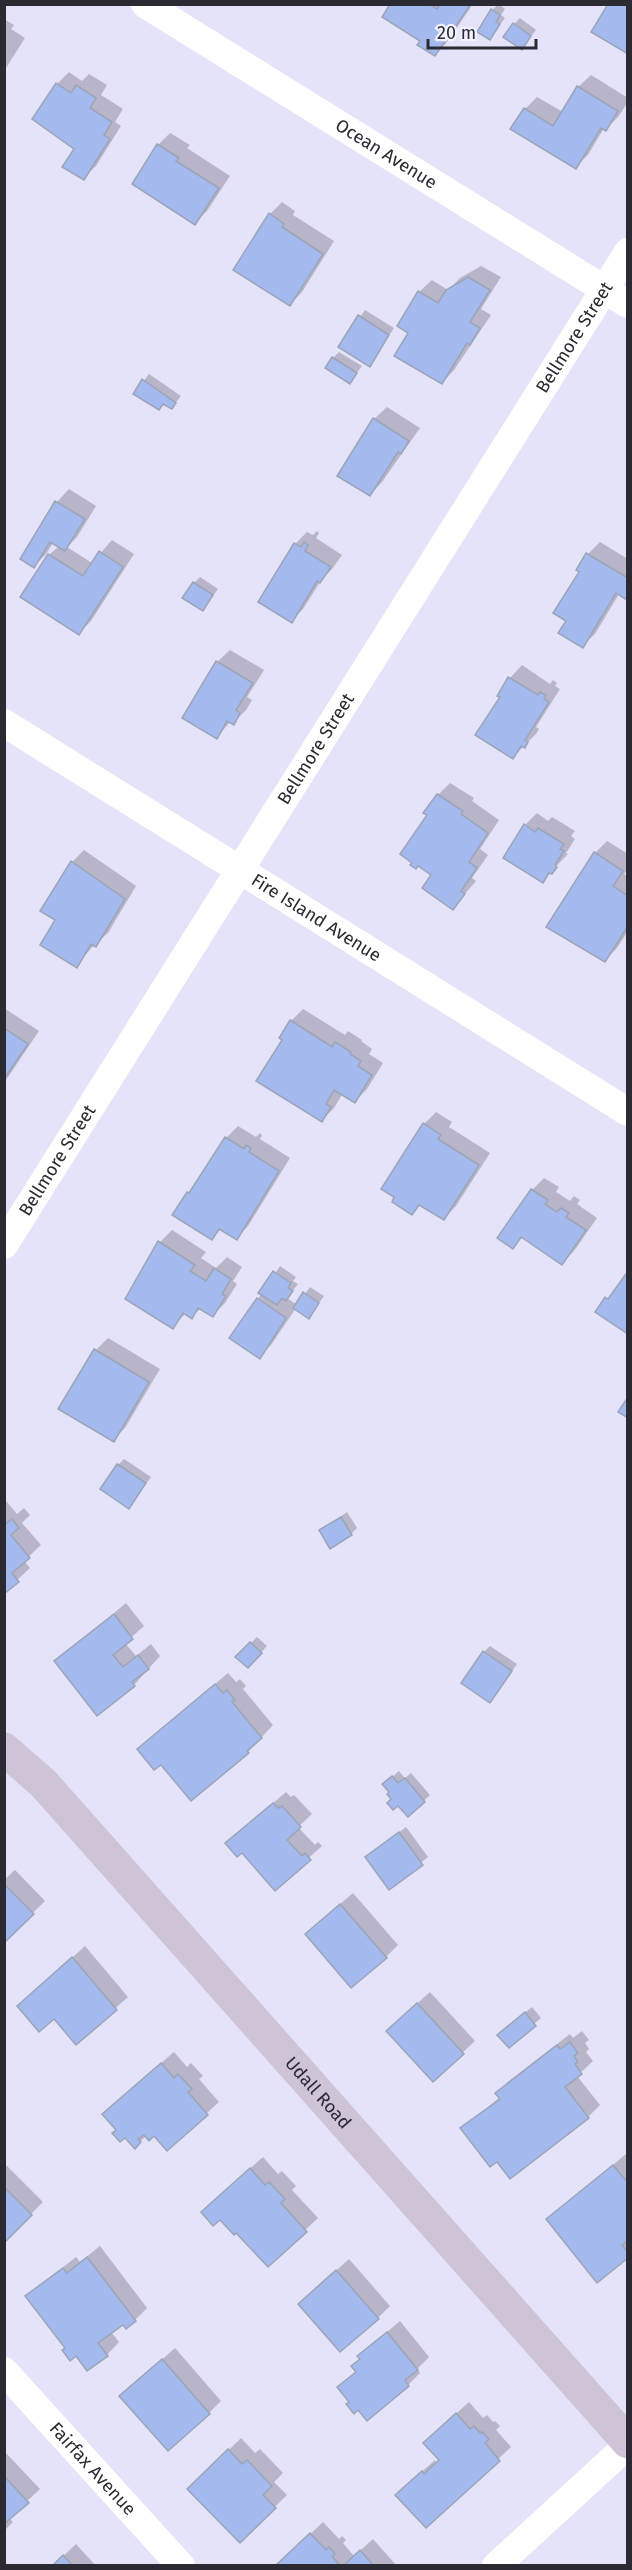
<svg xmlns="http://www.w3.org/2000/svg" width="632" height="2570" font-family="'Fira Sans',sans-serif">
<rect width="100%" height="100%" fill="#e5e3f9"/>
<g fill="#0003">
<path d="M392 4H473L447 42 435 55Z"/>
<path d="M499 4 505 9 501 15 505 18 490 38 492 10Z"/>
<path d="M520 18 536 30 522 48 514 24Z"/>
<path d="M4 19 14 25 11 29 25 38 4 71Z"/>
<path d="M69 72 82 81 89 74 107 85 101 95 123 109 115 122 121 126 96 166 83 178 57 84Z"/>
<path d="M591 75 628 98V102L618 117 606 129 604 128 588 155 575 167 525 109 537 97 563 112 578 87Z"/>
<path d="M170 133 190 145 187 148 230 176 207 211 195 223 158 145Z"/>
<path d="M282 202 295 211 293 215 334 241 302 292 290 304 270 214Z"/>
<path d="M481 266 501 277 481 309 491 315 454 370 442 383 411 332 419 292 432 280 448 290 460 278Z"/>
<path d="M365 310 394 328 369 365 340 346Z"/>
<path d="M339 352 362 366 350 382 333 358Z"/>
<path d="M149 374 181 396 172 407 135 393Z"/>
<path d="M387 407 420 428 382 482 370 495 374 419Z"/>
<path d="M69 489 96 506 77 537 67 547 92 563 112 540 134 554 91 621 79 633 49 555 59 546 53 543 46 554 34 566 22 559 57 502Z"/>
<path d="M317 531 319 533 316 538 342 555 332 569 320 582 303 609 291 621 295 544 307 532 313 535Z"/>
<path d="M600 542 628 559V595L619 594 595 634 582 646 568 621 581 571 578 569 588 554Z"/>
<path d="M200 577 218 589 203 609 194 583Z"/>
<path d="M230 650 264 670 247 697 252 700 246 710 233 723 231 721 217 737 184 717 217 662Z"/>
<path d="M522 665 550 684 553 680 557 683 555 686 560 689 536 727 539 729 536 734 513 757 502 697 499 695 510 678Z"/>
<path d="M450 783 474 798 472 801 499 820 480 849 488 855 472 878 476 881 453 908 433 875 429 815 438 795Z"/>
<path d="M537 813 548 821 552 817 575 831 571 836 575 839 566 853 568 854 542 881 525 825Z"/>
<path d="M607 841 628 854V869L624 874 628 876V931L617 948 605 960 595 853Z"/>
<path d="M84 850 136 886 108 933 94 945 76 966 57 920 72 862Z"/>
<path d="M4 1008 39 1031 4 1083Z"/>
<path d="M303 1009 345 1035 348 1031 362 1040 361 1041 372 1049 369 1054 383 1063 367 1089 355 1101 343 1093 334 1108 322 1120 291 1021Z"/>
<path d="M436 1112 452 1122 449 1127 490 1153 456 1206 444 1218 421 1204 412 1213 424 1124Z"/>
<path d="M238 1126 256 1137 260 1133 262 1135 260 1139 290 1158 248 1226 236 1238 222 1228 212 1238 188 1193 198 1183 226 1138Z"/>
<path d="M544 1178 559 1187 556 1192 570 1201 574 1196 580 1200 577 1204 597 1218 574 1251 562 1263 523 1237 513 1247 532 1190Z"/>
<path d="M172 1230 206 1252 201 1258 216 1268 227 1257 242 1267 233 1281 237 1284 225 1303 213 1315 201 1308 192 1317 186 1313 172 1327 160 1242Z"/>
<path d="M280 1266 296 1277 293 1281 298 1284 287 1298 297 1305 310 1287 324 1296 309 1317 296 1308 271 1345 259 1357 258 1299Z"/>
<path d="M108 1338 160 1369 125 1428 113 1440 96 1350Z"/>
<path d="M124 1459 151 1477 129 1507 118 1465Z"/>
<path d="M6 1501 17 1514 24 1508 30 1515 22 1523 41 1545 24 1561 30 1568 4 1592Z"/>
<path d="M347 1512 357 1528 351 1534 321 1530Z"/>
<path d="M126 1603 144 1626 125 1643 136 1656 151 1644 160 1656 134 1685 97 1713 56 1661Z"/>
<path d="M257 1637 267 1646 248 1666 237 1657Z"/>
<path d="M490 1646 517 1664 495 1695 484 1652Z"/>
<path d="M228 1673 236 1682 240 1679 246 1686 243 1689 273 1725 248 1752 162 1763 139 1749Z"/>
<path d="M399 1771 405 1778 411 1773 430 1795 408 1815 393 1799 391 1792 390 1779Z"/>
<path d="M286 1792 291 1797 294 1795 312 1814 298 1827 315 1845 318 1842 322 1846 275 1888 242 1851 227 1843Z"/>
<path d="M406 1827 428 1857 389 1888 367 1857Z"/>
<path d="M15 1870 45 1901 4 1941V1880Z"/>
<path d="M353 1893 398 1945 386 1957 319 1922Z"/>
<path d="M85 1946 128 1997 76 2043 54 2017 19 2006Z"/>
<path d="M430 1992 475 2041 433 2080 400 2019Z"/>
<path d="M532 2007 541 2018 509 2046 505 2029Z"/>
<path d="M582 2031 589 2040 585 2043 589 2049 586 2052 593 2061 577 2076 600 2105 588 2117 497 2159 462 2129 500 2097 497 2093 509 2081 570 2034 573 2038Z"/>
<path d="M174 2052 187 2067 191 2063 203 2076 199 2079 219 2102 167 2149 154 2134 146 2136 135 2146 118 2130 116 2102Z"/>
<path d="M626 2154 628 2156V2256L548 2219Z"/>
<path d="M263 2157 278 2174 282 2171 296 2186 292 2190 318 2218 268 2265 236 2230 215 2200Z"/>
<path d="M4 2163 43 2202 4 2241Z"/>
<path d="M100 2246 147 2308 135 2320 123 2323 111 2332 119 2342 107 2355 76 2354 27 2296 76 2257 80 2262Z"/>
<path d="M349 2259 390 2306 378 2318 312 2292Z"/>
<path d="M400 2321 429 2357 417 2369 420 2373 408 2385 351 2401 339 2387 356 2371 361 2358 359 2356Z"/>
<path d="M175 2348 221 2401 209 2413 134 2384Z"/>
<path d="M469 2402 483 2418 487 2415 493 2422 495 2421 500 2426 496 2430 511 2447 426 2526 409 2483 435 2460 436 2463 440 2460 437 2431Z"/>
<path d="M241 2438 255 2453 260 2449 283 2473 274 2482 287 2495 240 2541 189 2489Z"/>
<path d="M4 2451 40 2489 9 2518 13 2522 4 2531Z"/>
<path d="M323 2522 339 2539 342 2536 346 2540 343 2543 354 2556 373 2539 397 2566H277Z"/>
<path d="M76 2544 96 2566H53Z"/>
</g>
<g fill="#a4baee" stroke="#9ca4b8" stroke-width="1.5">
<path d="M390 4H429L437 9 440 4H465L469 7 435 56 417 45 420 41 382 17Z"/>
<path d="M608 4H628V54L591 32Z"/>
<path d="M491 9 500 15 496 22 500 24 490 40 477 32Z"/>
<path d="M513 23 531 36 522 50 503 37Z"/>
<path d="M56 83 71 93 76 85 96 98 90 108 112 122 104 135 110 139 84 180 62 167 74 149 32 119Z"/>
<path d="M577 86 618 111 606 131 601 128 576 169 510 129 524 108 553 126Z"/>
<path d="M157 144 179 158 176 161 219 188 195 225 132 184Z"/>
<path d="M269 213 284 224 282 227 323 254 290 306 233 270Z"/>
<path d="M468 277 490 290 470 322 480 328 470 345 467 343 442 384 394 356 408 333 397 326 418 291 438 303 446 290Z"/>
<path d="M358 315 389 335 370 367 338 347Z"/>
<path d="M332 357 357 373 350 384 325 368Z"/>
<path d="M142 379 176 403 172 409 163 404 159 410 133 394Z"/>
<path d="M373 418 409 441 401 454 398 452 370 496 337 476Z"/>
<path d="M55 501 85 519 65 551 50 542 34 568 20 559Z"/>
<path d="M304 542 308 545 305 551 331 567 320 583 317 581 292 623 258 602 294 543 301 547Z"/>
<path d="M99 551 123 567 79 635 20 597 48 554 83 576Z"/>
<path d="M586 553 628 578V595L625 599 616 593 583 648 558 633 566 621 553 613 579 572 576 570Z"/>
<path d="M193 582 213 595 203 611 182 598Z"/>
<path d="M216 661 253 683 236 710 240 713 234 725 227 721 217 739 182 718Z"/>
<path d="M508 677 538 695 540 692 546 695 544 699 549 702 525 740 528 742 525 748 521 746 513 759 475 735 500 697 497 696Z"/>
<path d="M437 794 463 811 461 814 488 833 469 862 477 868 461 891 465 894 453 910 422 888 431 875 418 866 416 869 410 865 412 863 400 854 427 815 423 813Z"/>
<path d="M524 824 535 832 538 828 564 844 560 849 564 851 555 865 557 867 552 874 549 873 543 883 503 858Z"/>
<path d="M594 852 623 871 613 886 628 896V930L626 929 605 962 546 927Z"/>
<path d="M71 861 125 899 96 947 91 944 77 968 40 945 55 920 40 911Z"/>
<path d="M290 1020 332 1047 335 1042 351 1052 350 1054 361 1061 358 1066 372 1075 355 1103 334 1090 326 1104 331 1107 322 1122 256 1081 282 1040 279 1038Z"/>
<path d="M4 1028 28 1044 4 1079Z"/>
<path d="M423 1123 441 1135 438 1139 479 1165 444 1220 419 1205 412 1215 392 1202 394 1197 381 1189Z"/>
<path d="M225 1137 244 1149 246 1145 251 1148 249 1152 279 1171 237 1240 219 1229 212 1240 172 1215 187 1192 189 1193Z"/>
<path d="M531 1189 548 1200 545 1204 557 1212 561 1208 569 1213 566 1217 586 1230 562 1265 521 1237 513 1249 497 1238Z"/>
<path d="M158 1241 195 1265 190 1271 206 1281 214 1268 231 1279 222 1294 226 1296 213 1317 198 1308 192 1319 183 1313 173 1329 125 1299Z"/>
<path d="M273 1271 291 1283 288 1288 293 1291 286 1301 282 1298 277 1305 258 1293Z"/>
<path d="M628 1271V1334L595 1312 605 1297 608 1299Z"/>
<path d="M303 1292 319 1303 309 1319 293 1308Z"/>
<path d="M257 1298 286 1318 260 1359 229 1338Z"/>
<path d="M94 1349 149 1382 114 1442 58 1409Z"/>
<path d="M626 1400 628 1401V1418L618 1412Z"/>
<path d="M117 1464 146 1483 129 1509 100 1489Z"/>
<path d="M341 1517 352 1535 330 1549 319 1530Z"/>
<path d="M12 1519 19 1528 11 1535 30 1558 12 1573 19 1582 4 1594V1525Z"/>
<path d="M114 1614 133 1639 113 1655 123 1667 138 1655 149 1669 132 1682 135 1686 97 1716 54 1661Z"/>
<path d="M250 1642 262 1653 248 1668 235 1657Z"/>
<path d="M483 1651 512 1671 490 1703 461 1683Z"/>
<path d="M215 1684 223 1693 227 1690 235 1700 232 1702 262 1738 247 1751 249 1753 191 1801 161 1765 154 1770 137 1749Z"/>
<path d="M392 1776 398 1783 405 1778 425 1802 408 1817 398 1806 393 1810 387 1803 391 1799 387 1794 389 1792 382 1784Z"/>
<path d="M273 1803 278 1808 282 1806 301 1827 287 1840 302 1856 305 1853 311 1860 275 1891 242 1853 237 1857 225 1843Z"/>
<path d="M399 1832 423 1865 389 1890 365 1857Z"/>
<path d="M4 1884 34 1914 4 1943Z"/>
<path d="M340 1904 387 1958 351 1988 305 1934Z"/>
<path d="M72 1957 117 2010 76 2045 54 2019 39 2032 17 2006Z"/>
<path d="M417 2003 464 2054 433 2082 386 2031Z"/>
<path d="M525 2012 536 2026 509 2048 497 2035Z"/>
<path d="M570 2042 578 2053 574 2056 578 2062 575 2064 582 2074 565 2087 589 2118 510 2179 497 2162 490 2167 460 2128 500 2099 495 2093 557 2045 560 2049Z"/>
<path d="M161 2063 174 2078 178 2074 192 2089 188 2092 208 2115 167 2151 154 2136 149 2141 144 2135 138 2139 141 2142 135 2149 125 2138 120 2142 112 2133 116 2130 102 2114Z"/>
<path d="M613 2165 628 2183V2241L622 2245 628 2252V2258L597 2283 546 2219Z"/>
<path d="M250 2168 265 2185 269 2182 285 2199 281 2203 307 2232 268 2267 236 2233 234 2235 220 2220 213 2226 201 2212Z"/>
<path d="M4 2187 32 2215 4 2243Z"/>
<path d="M87 2257 136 2321 126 2329 123 2325 98 2343 108 2356 87 2371 76 2356 70 2361 62 2350 65 2348 25 2296 63 2268 67 2273Z"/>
<path d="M336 2270 379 2319 340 2352 298 2304Z"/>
<path d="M387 2332 418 2370 405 2380 409 2386 367 2421 358 2410 354 2414 346 2404 349 2402 337 2387 356 2372 351 2366 360 2359 357 2356Z"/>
<path d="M162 2359 210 2414 168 2451 119 2396Z"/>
<path d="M456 2413 470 2429 474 2426 480 2433 482 2432 489 2439 485 2443 500 2461 426 2528 395 2495 422 2471 424 2474 439 2460 423 2443Z"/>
<path d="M228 2449 242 2464 247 2460 272 2486 263 2495 276 2508 240 2543 187 2489Z"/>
<path d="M4 2476 29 2503 4 2524Z"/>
<path d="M310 2533 326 2550 329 2547 335 2554 332 2556 340 2566H275Z"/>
<path d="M360 2550 374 2566H343Z"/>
<path d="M63 2555 73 2566H52Z"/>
</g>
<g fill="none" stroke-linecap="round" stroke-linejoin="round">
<g stroke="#fff" stroke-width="28">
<path id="s1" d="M145 4 628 304"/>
<path id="s2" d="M4 723 628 1112"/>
<path id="s3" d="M4 1245 628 252"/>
<path id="s4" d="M4 2371 181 2566"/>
<path d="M496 2566 628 2445"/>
</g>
<path stroke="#cfc3d8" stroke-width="33" id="s5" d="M4 1749 44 1784 628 2442"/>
</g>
<g text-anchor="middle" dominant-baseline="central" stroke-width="5" stroke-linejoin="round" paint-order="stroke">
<g font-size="18" fill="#2b2a32" stroke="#f2f1ff">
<text stroke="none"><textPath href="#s1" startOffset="284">Ocean Avenue</textPath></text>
<text stroke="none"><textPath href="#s3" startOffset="1072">Bellmore Street</textPath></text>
<text stroke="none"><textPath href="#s3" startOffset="586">Bellmore Street</textPath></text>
<text stroke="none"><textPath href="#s2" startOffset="368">Fire Island Avenue</textPath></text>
<text stroke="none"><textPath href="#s3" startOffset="100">Bellmore Street</textPath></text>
<text stroke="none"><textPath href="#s5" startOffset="466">Udall Road</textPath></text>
<text stroke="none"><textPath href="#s4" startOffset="132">Fairfax Avenue</textPath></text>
</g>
</g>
<rect width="632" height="2570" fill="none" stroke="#2b2a32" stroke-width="12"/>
<path d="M428 39v9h108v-9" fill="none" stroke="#2b2a32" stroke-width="3"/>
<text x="437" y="39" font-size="18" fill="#2b2a32" stroke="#f2f1ff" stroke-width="4.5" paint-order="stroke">20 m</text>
</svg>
